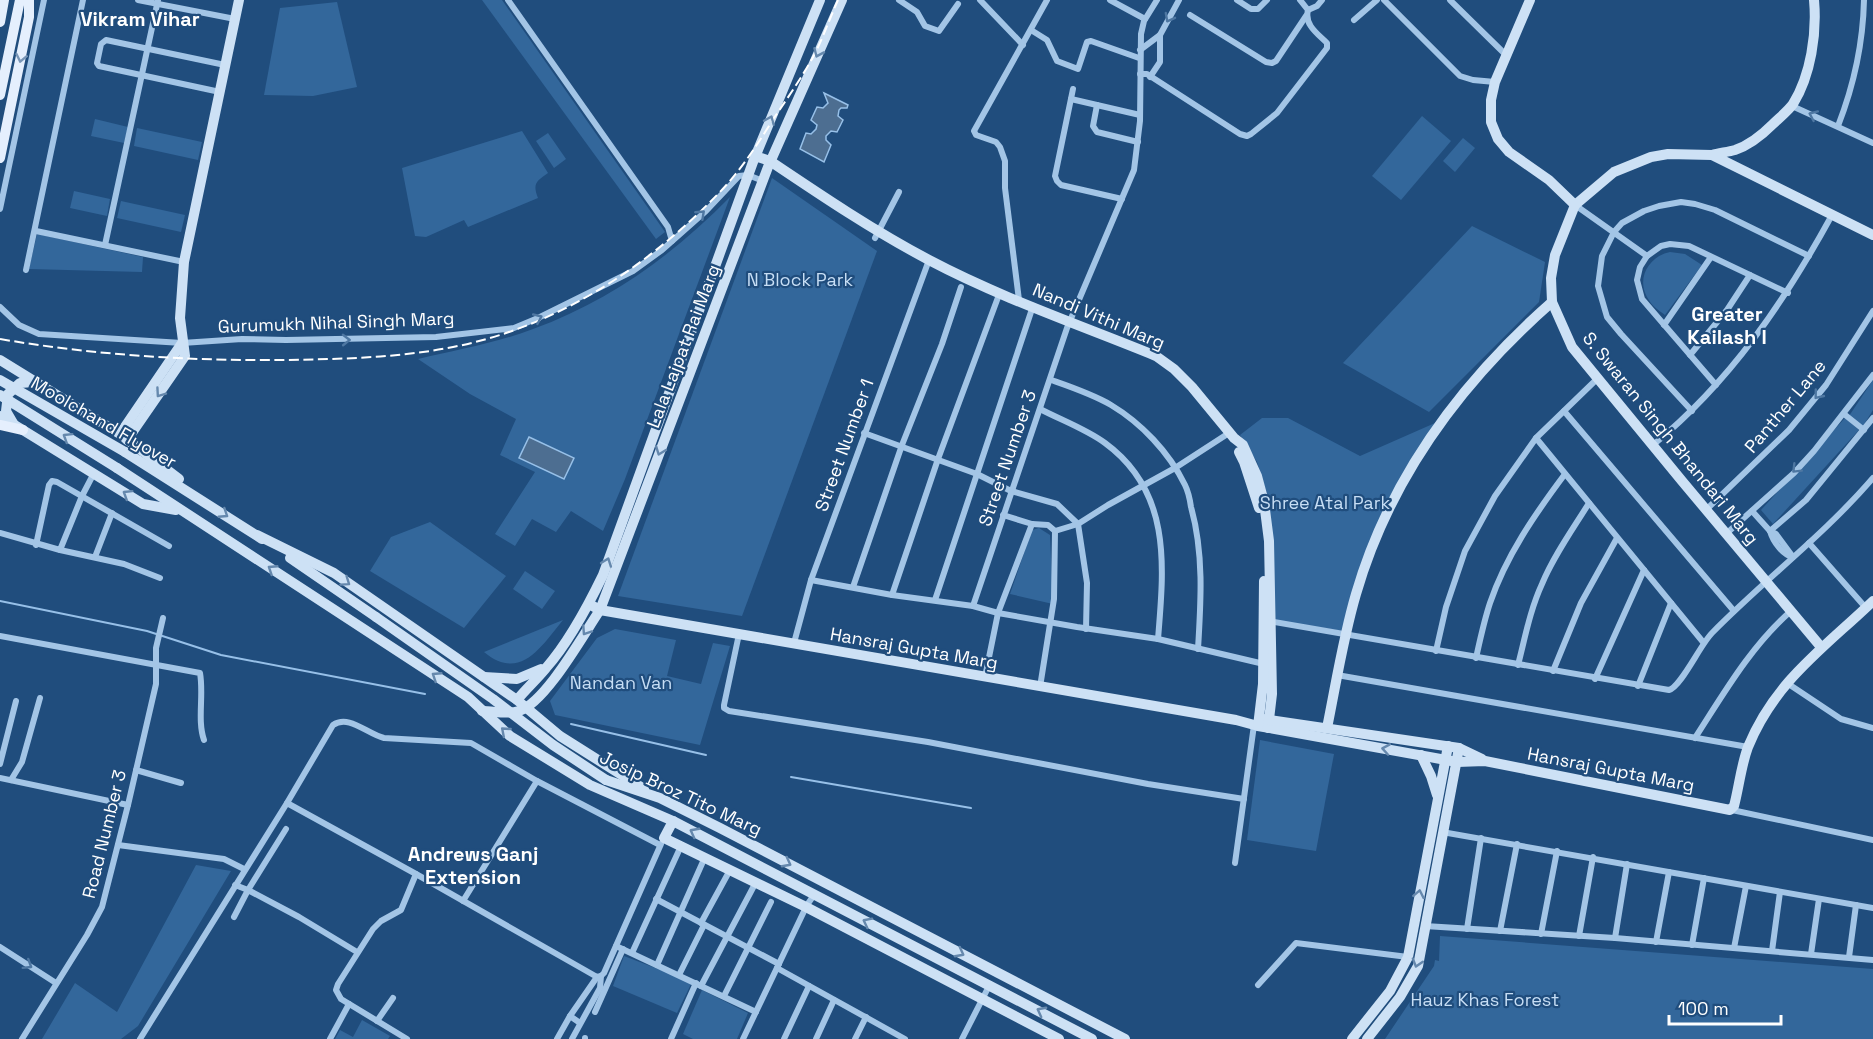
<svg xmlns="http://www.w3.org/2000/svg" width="1873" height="1039" font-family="'Space Grotesk',sans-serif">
<rect width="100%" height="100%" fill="#204d7d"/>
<g fill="#33679b">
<path d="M482 0H502L665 232 656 239Z"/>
<path d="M337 2 357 87 313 96 264 95 280 8Z"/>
<path d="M1422 116 1451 141 1401 200 1372 176Z"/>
<path d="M95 119 128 127 124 143 91 136Z"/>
<path d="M137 128 202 142 198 160 134 146Z"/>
<path d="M522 131 548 173C537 181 532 183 538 198L468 227 464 220 426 237 415 236 402 168Z"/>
<path d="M548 133 566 159 554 168 536 141Z"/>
<path d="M1463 138 1475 148 1455 172 1443 161Z"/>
<path d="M772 178 877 251 742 616 618 596Z"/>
<path d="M74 191 110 199 107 216 70 208Z"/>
<path d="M730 197 625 479 603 531 571 511 556 532 532 519 515 546 495 534 535 472 500 455 516 419 470 394 418 359C456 350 496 343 533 329 610 301 673 255 730 197Z"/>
<path d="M121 201 185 215 181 232 117 218Z"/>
<path d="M1472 226 1545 262 1539 302 1429 412 1343 363Z"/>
<path d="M37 234 143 257 142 272 29 269Z"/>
<path d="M1670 252 1685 254 1702 265 1665 315C1658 310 1651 305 1647 297 1636 277 1650 256 1670 252Z"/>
<path d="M1873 380V410L1863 426 1849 416Z"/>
<path d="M1262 418H1288L1360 456 1435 423 1382 513 1343 631 1272 620 1274 568 1267 494 1257 462 1240 435Z"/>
<path d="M1845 418 1859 430 1773 524 1761 510Z"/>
<path d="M430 522 506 576 464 628 370 571 391 537Z"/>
<path d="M1039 528 1050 535 1053 604 1010 594 1032 530Z"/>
<path d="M525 571 555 591 542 609 513 589Z"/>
<path d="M563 620C541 647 520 682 484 652Z"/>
<path d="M615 629 676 640 667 676 701 684 713 643 730 646 700 745 555 715 550 701 597 638Z"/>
<path d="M1260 740 1334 754 1316 851 1247 840Z"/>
<path d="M196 865 231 871 138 1026 121 1039H42L75 983 117 1012Z"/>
<path d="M1440 936 1873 969V1039H1385L1434 966 1435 960 1439 961Z"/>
<path d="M624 956 692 982 677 1013 613 986Z"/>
<path d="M702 990 748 1013 737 1039H693L683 1034Z"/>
<path d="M362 1020 390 1036 388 1039H335L340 1030 353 1037Z"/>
</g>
<g fill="#4d6e91" stroke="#97c0e8" stroke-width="1.5">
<path d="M824 93 848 105 847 108H841L839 110 838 116 843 120 837 132 831 131 826 136V140L831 145 824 162 800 149 806 133 811 134 816 129 817 125 811 120 817 107 823 108 828 103Z"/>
<path d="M529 437 574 458 564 479 519 458Z"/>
</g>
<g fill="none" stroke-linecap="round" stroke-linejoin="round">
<g stroke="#97c0e8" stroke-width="2">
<path d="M0 601 147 631 221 655 425 694"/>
<path d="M571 724 706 755"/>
<path d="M791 777 971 808"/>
</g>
<g stroke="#a3c5e6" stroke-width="6">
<path d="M138 0 235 19"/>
<path d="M508 0 668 227 672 241"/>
<path d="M899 0 917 12 925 26 939 31 958 4"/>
<path d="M980 0 1023 45"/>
<path d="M1110 0 1145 19"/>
<path d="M1237 0 1251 9H1258L1267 0"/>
<path d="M1384 0 1460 76 1473 80 1495 82"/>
<path d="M1450 0 1506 55"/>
<path d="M1308 10 1317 6 1322 0"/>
<path d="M1190 15 1266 62 1272 63 1276 61 1306 16"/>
<path d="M1354 20 1377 0"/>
<path d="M1031 30 1047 40 1057 61 1078 69 1087 42 1091 41 1139 58"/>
<path d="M1140 50 1160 35 1179 0"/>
<path d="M1140 74H1147L1240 134 1247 136 1251 134 1277 113 1327 48V43C1318 34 1304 25 1308 10L1300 0"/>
<path d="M1150 77 1160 62V35"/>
<path d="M1073 89 1055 176 1057 181 1061 185 1122 199"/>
<path d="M220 92 99 66 97 63 101 44 106 40 225 65"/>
<path d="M1071 99 1140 115"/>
<path d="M1097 105 1093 126 1097 132 1138 142"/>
<path d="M1792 106 1873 143"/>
<path d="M1838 126C1854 85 1863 45 1864 0"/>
<path d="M1575 205 1647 256"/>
<path d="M0 209 44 0"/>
<path d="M36 231 184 262"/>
<path d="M875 238 899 192"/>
<path d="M105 245 158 0"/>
<path d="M26 270 83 0"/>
<path d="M1019 300 1005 188V161L1000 147 996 142 976 135 974 131 1047 0"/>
<path d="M0 307 19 325 39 334 182 343 242 339 286 340 436 337 514 328 538 318 633 271 662 250 706 211 739 176 748 175 763 181"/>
<path d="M1664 325 1711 257"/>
<path d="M1690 355 1727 310 1750 275"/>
<path d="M1051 380C1071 387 1092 394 1111 405 1141 423 1169 452 1185 485 1188 491 1190 500 1191 507 1204 553 1201 601 1198 649"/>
<path d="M1716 385 1642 299 1637 280 1640 267 1647 256 1661 246 1670 244 1689 246 1788 293"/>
<path d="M1040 409C1061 420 1086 429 1105 443 1172 492 1164 566 1158 639"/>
<path d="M1564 411 1734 611"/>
<path d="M1692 411 1621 334 1607 317 1598 286 1602 256 1614 232 1622 223 1644 211 1659 206 1681 202 1695 204 1715 210 1809 256"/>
<path d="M1844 414 1864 430"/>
<path d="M864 433 977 474 1011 491 1057 504 1078 524 1087 583 1086 629"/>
<path d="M1536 438 1703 642"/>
<path d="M1653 445C1730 382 1785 301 1832 215"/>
<path d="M1707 509 1789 430 1826 385 1873 311"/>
<path d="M1752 511 1770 531 1776 534 1793 557"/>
<path d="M1003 515 1032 524 1048 525 1055 531 1054 599 1040 687"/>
<path d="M1055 531 1078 524 1108 505 1175 468 1229 433"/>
<path d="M1770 531 1806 500 1873 418"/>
<path d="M1770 531C1773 542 1783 555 1793 557"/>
<path d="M0 533 60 550 82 496 94 473"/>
<path d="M1727 533 1794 473 1814 451 1873 375"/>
<path d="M1809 543 1866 608"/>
<path d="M36 545 49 485 52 481 57 482 169 546"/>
<path d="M60 550 124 564 160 578"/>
<path d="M95 557 112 513"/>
<path d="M811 580 892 595 973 606 998 613 1077 627 1158 639 1264 664"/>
<path d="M853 587 902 445 942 344 961 287"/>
<path d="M892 595 938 459 1000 292"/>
<path d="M935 600 1033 306"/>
<path d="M973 606 1067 328 1134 170 1140 121 1141 34 1144 21 1157 0"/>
<path d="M1269 621 1669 690C1681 687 1700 645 1712 633 1764 580 1824 535 1873 478"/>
<path d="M739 634 724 705V708L729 711 928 742 1148 784 1244 799"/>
<path d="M0 636 200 673C204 695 197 720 204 740"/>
<path d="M794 643 811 580 929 260"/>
<path d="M1436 651 1446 607 1465 551 1495 496 1536 438 1598 378"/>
<path d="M1476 658C1480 640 1484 621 1490 603 1506 556 1535 514 1565 474"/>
<path d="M1518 665C1525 638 1530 610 1542 584 1554 555 1573 529 1589 503"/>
<path d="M1553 671 1581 603 1617 538"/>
<path d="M1337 675 1748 747"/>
<path d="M985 677 998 613 1032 524"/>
<path d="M1595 679 1644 570"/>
<path d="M1787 683 1841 719 1873 728"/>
<path d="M1638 686 1671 603"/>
<path d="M1695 738C1724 693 1751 646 1791 611"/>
<path d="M0 764 16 701"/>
<path d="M136 770 181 783"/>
<path d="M0 778 128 805"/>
<path d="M11 780 22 762 40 698"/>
<path d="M287 803 333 725C349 714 367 734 384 738L471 743 537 781 660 845"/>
<path d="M1732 810 1873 840"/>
<path d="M1442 832 1873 908"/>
<path d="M118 845 224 859 244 869"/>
<path d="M1235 863 1254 725"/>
<path d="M235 885 248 890 286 829"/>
<path d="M656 899 779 964"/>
<path d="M463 901 537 781"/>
<path d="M234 917 248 890 299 917 357 952"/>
<path d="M701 923 730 870"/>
<path d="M1425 926 1615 938 1873 960"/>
<path d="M1467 929 1481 838"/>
<path d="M1500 931 1517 844"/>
<path d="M1541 934 1557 851"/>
<path d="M1579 936 1593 857"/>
<path d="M1615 938 1627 864"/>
<path d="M1656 942 1669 872"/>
<path d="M1692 945 1704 878"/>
<path d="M616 946 756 1012"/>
<path d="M0 947 56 983"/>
<path d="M1734 948 1746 886"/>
<path d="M1772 951 1780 892"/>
<path d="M632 953 681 846"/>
<path d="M1811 954 1819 899"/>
<path d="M1849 957 1856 905"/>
<path d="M657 965 705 857"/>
<path d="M777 968 905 1039"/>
<path d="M679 975 704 925"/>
<path d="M601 976 604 973 661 844"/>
<path d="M1258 985 1296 943 1408 957"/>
<path d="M701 986 756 882"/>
<path d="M724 996 771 902"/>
<path d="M595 1012 623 949"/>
<path d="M570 1016 597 977"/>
<path d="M377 1021 393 998"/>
<path d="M22 1039 87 935 102 907 128 805 156 684V648L163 618"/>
<path d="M140 1039 287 803 416 874 583 969 597 977 601 976 600 988 572 1039"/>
<path d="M330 1039 349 1004"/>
<path d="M407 1039 341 999 336 990 338 984 373 929 381 921 401 910 416 874"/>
<path d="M557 1039 570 1016 580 1023"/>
<path d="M585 1039V1038"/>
<path d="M671 1039 696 983"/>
<path d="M743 1039 807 905 814 895"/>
<path d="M784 1039 809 986"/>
<path d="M816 1039 834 1000"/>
<path d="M855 1039 866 1017"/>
<path d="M962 1039 990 984"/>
</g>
<g stroke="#cde1f5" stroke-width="10">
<path d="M1530 0 1495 82 1491 100V122L1498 139 1509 152 1549 180 1575 205"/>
<path d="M1712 155C1719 153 1728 152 1735 150 1750 145 1762 135 1773 124 1779 118 1788 111 1793 104 1811 75 1817 33 1814 0"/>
<path d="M755 156 770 161C822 196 874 231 929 260 1001 298 1080 325 1156 356L1174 369 1192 387 1234 438 1243 445 1257 476 1264 502 1269 541 1272 694 1268 728"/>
<path d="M0 360 120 434 179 479"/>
<path d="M0 416 143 504 176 510"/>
<path d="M13 423 6 411 8 394 20 383 34 382"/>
<path d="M120 434 182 343"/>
<path d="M127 440 185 356 180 318 184 262 239 0"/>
<path d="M125 452 262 539"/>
<path d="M1239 452 1244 462 1259 508"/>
<path d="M117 468 468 697 510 736 590 785 673 821 1092 1039"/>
<path d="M257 535 334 573 517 700 560 736 644 789"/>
<path d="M290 558 376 617"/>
<path d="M589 604 600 610 1236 720 1258 726 1457 762 1485 761 1730 810 1734 806C1739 787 1741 766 1748 747 1775 681 1824 648 1873 601"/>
<path d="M1821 647 1682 481 1572 347 1552 302 1551 278 1555 255 1575 205 1614 172 1651 157 1668 154 1712 155 1873 235"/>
<path d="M484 677 517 679 541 669"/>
<path d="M517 700C526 689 537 679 546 668 569 642 588 606 603 575L753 162 820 0"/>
<path d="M482 711C495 711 507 715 519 711 546 702 583 635 600 610L768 167 842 0"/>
<path d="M1263 719 1459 748 1482 759"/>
<path d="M1258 726 1263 684 1264 581"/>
<path d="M1327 728C1336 684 1343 638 1356 594 1390 477 1461 382 1552 302"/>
<path d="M1421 755 1431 776 1437 795"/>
<path d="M606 780 660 798 720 828 1125 1039"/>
<path d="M673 821 664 838 806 907 1059 1039"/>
<path d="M1352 1039 1390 991 1408 957 1448 746"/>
<path d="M1367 1039 1400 997 1418 966 1459 748"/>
</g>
<g stroke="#e5effd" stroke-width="10">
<path d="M0 22 4 0"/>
<path d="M0 95 20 0"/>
<path d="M0 158 29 17V0"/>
<path d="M0 425 23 430"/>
</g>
<path stroke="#fff" stroke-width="2" stroke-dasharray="10 4.5" stroke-linecap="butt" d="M0 339C94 355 189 361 284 360 341 359 397 358 453 347 556 327 646 268 717 195 740 172 757 145 774 118 787 99 800 80 812 59 822 41 829 20 838 0"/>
<g stroke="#cde1f5" stroke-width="10">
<path d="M0 380 125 452"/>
<path d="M0 395 117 468"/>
<path d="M376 617 493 699 553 745 606 780"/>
</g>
</g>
<defs><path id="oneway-chevron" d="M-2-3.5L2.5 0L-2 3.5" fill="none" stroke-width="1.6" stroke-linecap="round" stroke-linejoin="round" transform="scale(1.5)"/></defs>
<g stroke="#4e77a2">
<use href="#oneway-chevron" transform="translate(1169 18) rotate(118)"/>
<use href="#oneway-chevron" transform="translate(1813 115) rotate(-156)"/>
<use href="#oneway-chevron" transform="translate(701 214) rotate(-43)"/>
<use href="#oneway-chevron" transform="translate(538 318) rotate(-24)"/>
<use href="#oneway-chevron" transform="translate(346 340) rotate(-1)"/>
<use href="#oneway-chevron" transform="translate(1818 395) rotate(129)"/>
<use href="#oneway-chevron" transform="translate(1796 469) rotate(135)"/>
<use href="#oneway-chevron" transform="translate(28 965) rotate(32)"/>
</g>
<g stroke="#6588ad">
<use href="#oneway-chevron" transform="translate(818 53) rotate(114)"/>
<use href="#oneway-chevron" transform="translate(770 120) rotate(-67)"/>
<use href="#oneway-chevron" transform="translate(160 393) rotate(125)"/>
<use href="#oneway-chevron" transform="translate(67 437) rotate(-148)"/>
<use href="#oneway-chevron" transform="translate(660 451) rotate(111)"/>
<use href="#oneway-chevron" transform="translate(127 494) rotate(-148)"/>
<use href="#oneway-chevron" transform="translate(224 514) rotate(33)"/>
<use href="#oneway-chevron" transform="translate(607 562) rotate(-70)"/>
<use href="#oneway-chevron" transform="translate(272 569) rotate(-147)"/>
<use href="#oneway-chevron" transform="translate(346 582) rotate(35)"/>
<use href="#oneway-chevron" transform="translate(586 631) rotate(124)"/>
<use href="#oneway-chevron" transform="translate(436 676) rotate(-147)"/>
<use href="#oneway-chevron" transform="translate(505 731) rotate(-139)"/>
<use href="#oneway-chevron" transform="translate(1386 749) rotate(-170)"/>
<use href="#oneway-chevron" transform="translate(694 832) rotate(-152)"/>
<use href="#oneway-chevron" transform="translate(787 863) rotate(28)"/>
<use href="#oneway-chevron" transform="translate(1419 894) rotate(-79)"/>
<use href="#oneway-chevron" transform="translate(867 922) rotate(-153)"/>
<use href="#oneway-chevron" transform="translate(960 953) rotate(28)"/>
<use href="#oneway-chevron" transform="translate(1417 963) rotate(107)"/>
<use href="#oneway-chevron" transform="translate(1041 1011) rotate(-152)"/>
</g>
<use stroke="#7996b7" href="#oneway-chevron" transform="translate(21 58) rotate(102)"/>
<g text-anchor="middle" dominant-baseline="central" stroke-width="4.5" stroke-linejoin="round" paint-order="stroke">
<g font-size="18" fill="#c7def5" stroke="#204d7d">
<text x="800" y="279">N Block Park</text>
<text x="1325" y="502">Shree Atal Park</text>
<text x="621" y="682">Nandan Van</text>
<text x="1485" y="999">Hauz Khas Forest</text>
</g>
<g font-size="18" fill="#fff" stroke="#204d7d">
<text transform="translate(1099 316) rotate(23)">Nandi Vithi Marg</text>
<text transform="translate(336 322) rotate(-2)">Gurumukh Nihal Singh Marg</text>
<text transform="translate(683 346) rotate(-69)">Lala Lajpat Rai Marg</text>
<text transform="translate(1785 406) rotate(-50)">Panther Lane</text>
<text transform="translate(104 422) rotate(30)">Moolchand Flyover</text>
<text transform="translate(1671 438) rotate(51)">S. Swaran Singh Bhandari Marg</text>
<text transform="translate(844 445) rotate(-70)">Street Number 1</text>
<text transform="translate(1007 458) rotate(-71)">Street Number 3</text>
<text transform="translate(914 648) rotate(10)">Hansraj Gupta Marg</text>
<text transform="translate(1611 769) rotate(11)">Hansraj Gupta Marg</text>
<text transform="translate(681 793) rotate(25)">Josip Broz Tito Marg</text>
<text transform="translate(104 834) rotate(-76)">Road Number 3</text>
</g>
<g font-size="20" font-weight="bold" fill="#fff" stroke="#204d7d">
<text x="140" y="19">Vikram Vihar</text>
<text x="1727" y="314">Greater<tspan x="1727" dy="23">Kailash I</tspan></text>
<text x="473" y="854">Andrews Ganj<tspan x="473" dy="23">Extension</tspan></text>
</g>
</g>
<path d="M1669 1015v9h112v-9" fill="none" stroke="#ffffff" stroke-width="3"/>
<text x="1678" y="1015" font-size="18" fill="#ffffff" stroke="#204d7d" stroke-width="4.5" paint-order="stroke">100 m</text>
</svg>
